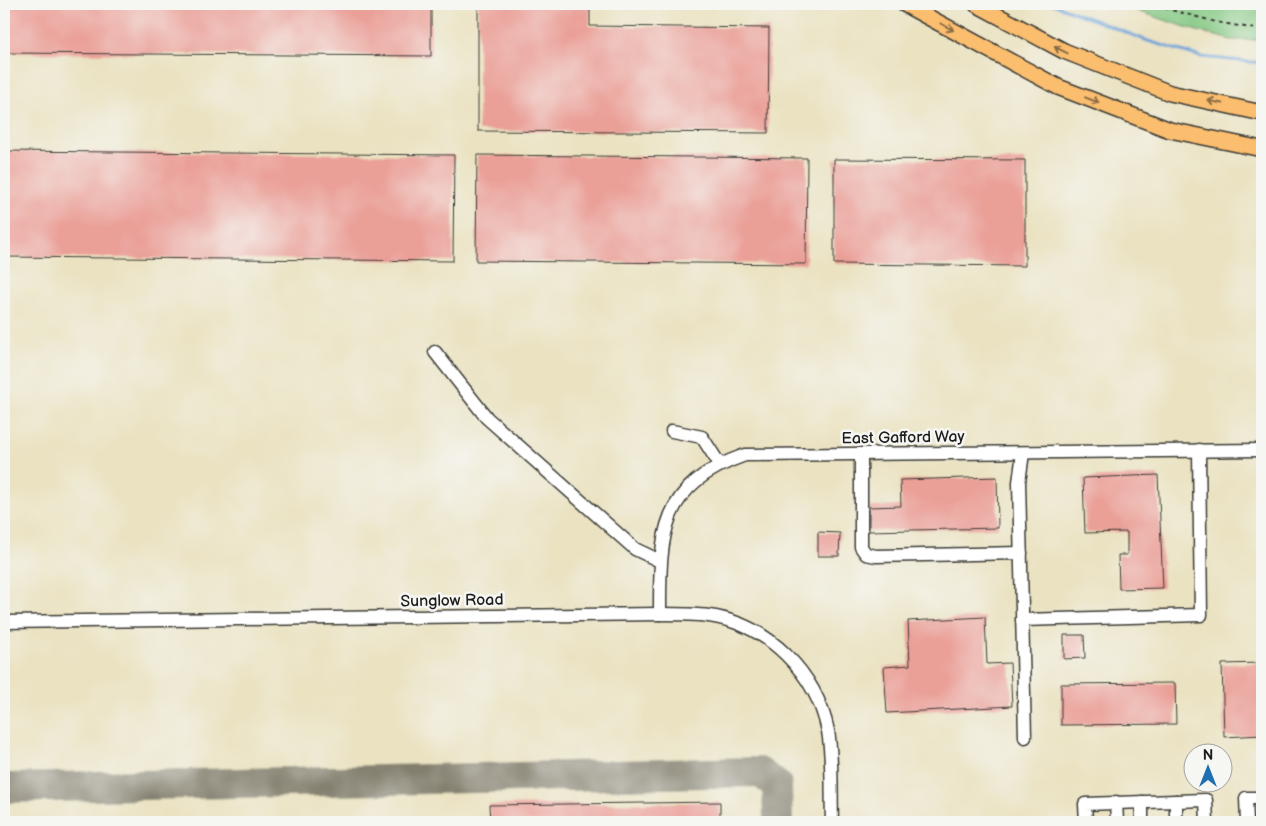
<svg xmlns="http://www.w3.org/2000/svg" width="1266" height="826" font-family="'Balsamiq Sans',sans-serif">
<rect width="100%" height="100%" fill="#f6f6f2"/>
<filter id="ink" filterUnits="userSpaceOnUse"><feTurbulence type="fractalNoise" baseFrequency=".02" numOctaves="2"/><feDisplacementMap in="SourceGraphic" scale="10" xChannelSelector="R" yChannelSelector="G"/><feConvolveMatrix kernelMatrix="1 2 1 2 8 2 1 2 1" color-interpolation-filters="sRGB"/></filter>
<filter id="wash" filterUnits="userSpaceOnUse"><feTurbulence type="fractalNoise" baseFrequency=".0096" numOctaves="4" result="noise"/><feDisplacementMap in="SourceGraphic" scale="20" xChannelSelector="R" yChannelSelector="G"/><feGaussianBlur stdDeviation="1.12" result="paint"/><feColorMatrix in="noise" values="0 0 0 0 0 0 0 0 0 0 0 0 0 0 0 0 0 1.4 0 .05"/><feComposite in="paint" operator="in"/></filter>
<g filter="url(#wash)">
<rect width="100%" height="100%" fill="#eae2c1"/>
<path fill="#84c883" stroke="#507250" d="M1117 4H1262V40H1231L1197 31Z"/>
<g fill="none" stroke-linecap="round" stroke-linejoin="round">
<path stroke="#6aa2d9" stroke-width="3" d="M1053 4 1148 41 1201 57 1262 63"/>
<path stroke="#837f6e" stroke-width="30" d="M4 788 759 772 777 785 778 822"/>
</g>
<g id="blocks">
<g fill="#ea9f97">
<path d="M4 4 431 5V56L4 53Z"/>
<path d="M478 4H590V26L769 28 768 133 478 131Z"/>
<path d="M4 151 454 155 453 261 4 257Z"/>
<path d="M477 155 807 158 806 264 476 261Z"/>
<path d="M834 159 1025 160V266L834 264Z"/>
<path d="M1158 475 1163 588 1119 589 1118 555H1127V532L1085 533 1083 478Z"/>
<path d="M997 477 998 528 869 531V507L901 506 900 480Z"/>
<path d="M818 532 840 533 839 556H818Z"/>
<path d="M985 617 987 664 1010 663 1012 706 887 713 884 667 910 665 908 621Z"/>
<path d="M1064 635H1084L1085 658 1064 659Z"/>
<path d="M1262 663V735L1224 737 1222 664Z"/>
<path d="M1175 683 1176 724 1061 725V684Z"/>
<path d="M720 802V822H490L489 805Z"/>
</g>
</g>
</g>
<g filter="url(#ink)">
<use href="#blocks" fill-opacity="0" stroke="#3b3a35" stroke-width="1"/>
<g fill="none" stroke-linecap="round" stroke-linejoin="round">
<defs>
<g id="minor">
<path d="M435 352 487 418 635 549 660 561"/>
<path d="M672 431 702 437 720 465"/>
<path d="M1023 453 1019 482 1025 737"/>
<path d="M861 454V547L866 554 876 556 1021 553"/>
<path d="M660 614C660 535 659 485 745 455L1262 450"/>
<path d="M1022 620 1201 615 1199 450"/>
<path d="M4 622 660 614C676 614 693 614 709 616 768 624 816 673 828 731 833 760 831 792 832 822"/>
<path d="M1176 801V822"/>
<path d="M1116 802 1117 822"/>
<path d="M1142 802V822"/>
<path d="M1086 822 1085 804 1206 800 1207 822"/>
<path d="M1247 822 1246 798H1262"/>
</g>
<g id="major">
<path d="M904 4 1058 87 1170 130 1262 149"/>
<path d="M976 4 1064 51 1170 93 1262 113"/>
</g>
</defs>
<use href="#minor" stroke="#3b3a35" stroke-width="15"/>
<use href="#major" stroke="#3b3a35" stroke-width="18"/>
<path stroke="#3b3a35" stroke-width="2" stroke-dasharray="4 4" stroke-linecap="butt" d="M1149 4 1216 22 1262 30"/>
<use href="#minor" stroke="#fff" stroke-width="12"/>
<use href="#major" stroke="#fbbd6e" stroke-width="15"/>
</g>
<defs><path id="oneway-shaft" d="M-6 0H5M1.5-3L5.5 0L1.5 3" fill="none" stroke-width="1.6" stroke-linecap="round" stroke-linejoin="round" transform="scale(1.25)"/></defs>
<g stroke="#8c6c45">
<use href="#oneway-shaft" transform="translate(947 27) rotate(28)"/>
<use href="#oneway-shaft" transform="translate(1061 50) rotate(-154)"/>
<use href="#oneway-shaft" transform="translate(1092 100) rotate(21)"/>
<use href="#oneway-shaft" transform="translate(1215 102) rotate(-168)"/>
</g>
</g>
<g text-anchor="middle" dominant-baseline="central" stroke-width="5" stroke-linejoin="round" paint-order="stroke">
<g font-size="16" fill="#1c1c1c" stroke="#f6f6f2">
<text transform="translate(903 438) rotate(-1)">East Gafford Way</text>
<text transform="translate(452 601) rotate(-1)">Sunglow Road</text>
</g>
</g>
<rect width="1266" height="826" fill="none" stroke="#f6f6f2" stroke-width="20"/>
<g transform="translate(1208 768)"><circle r="24" fill="#f6f6f2" stroke="#9f9f9c"/>
<path d="M0-4L9 19L0 12L-9 19Z" fill="#1f6fb2"/>
<text y="-8" font-size="14" font-weight="bold" text-anchor="middle" fill="#1c1c1c">N</text>
</g>
</svg>
